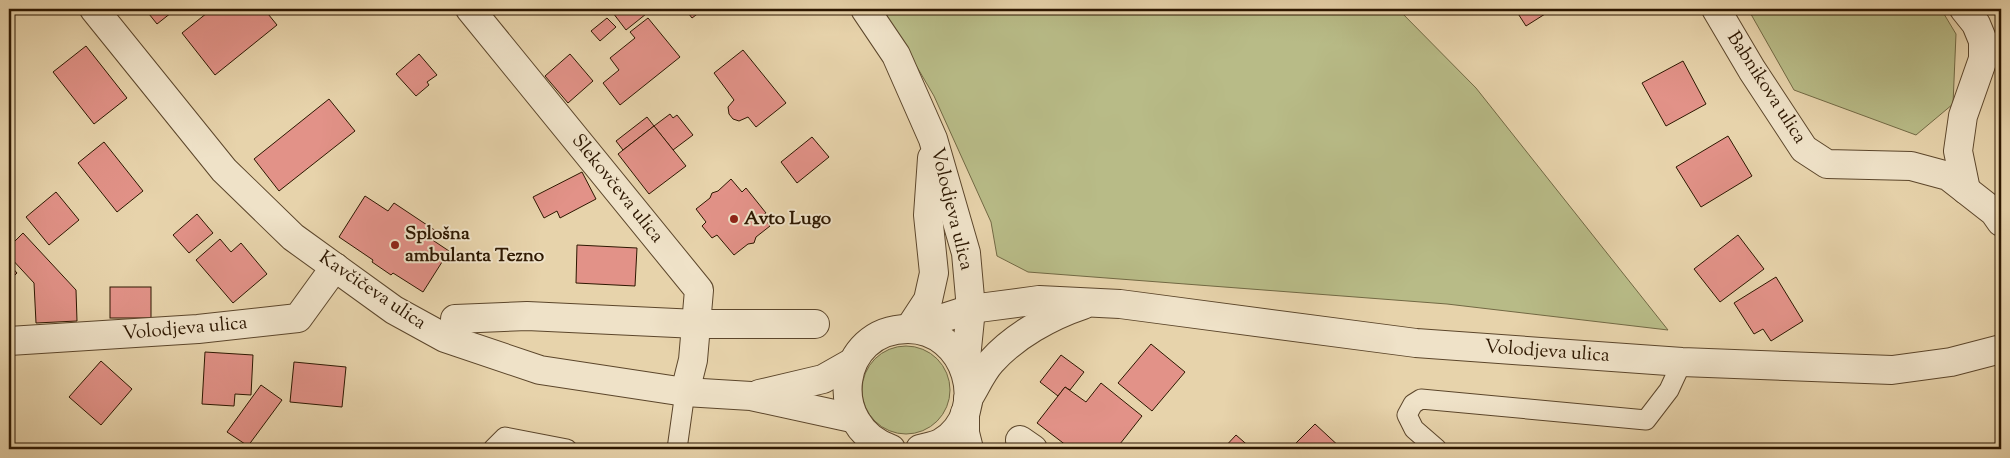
<svg xmlns="http://www.w3.org/2000/svg" width="2010" height="458" font-family="'Sorts Mill Goudy',serif">
<rect width="100%" height="100%" fill="#e7d3ab"/>
<filter id="stains"><feTurbulence type="fractalNoise" baseFrequency=".004" numOctaves="4"/><feColorMatrix values="0 0 0 0 .2 0 0 0 0 .09 0 0 0 0 .02 0 0 0 .5 -.17"/></filter>
<radialGradient id="worn" r=".72"><stop offset=".6" stop-color="#630" stop-opacity="0"/><stop offset="1" stop-color="#630" stop-opacity=".3"/></radialGradient>
<g fill="#b8bb87" stroke="#726944">
<path d="M883 9H1398L1476 88 1668 330 1447 304 1028 272 997 256 991 222 934 96Z"/>
<path d="M1748 9H1941L1956 34 1953 104 1916 135 1794 90Z"/>
<circle cx="906" cy="390" r="44"/>
</g>
<g fill="#e29288" stroke="#2d1700">
<path d="M145 9H176L157 24Z"/>
<path d="M212 9H264L277 25 215 75 182 33Z"/>
<path d="M610 9H642L646 14 626 30Z"/>
<path d="M685 9H704L692 18Z"/>
<path d="M1515 9H1553L1526 26Z"/>
<path d="M607 18 616 27 600 41 591 31Z"/>
<path d="M648 18 680 57 620 105 603 83 619 70 610 58 635 38 630 32Z"/>
<path d="M86 46 127 98 94 124 53 72Z"/>
<path d="M743 50 786 103 756 127 748 117 739 121 733 119 729 114 728 107 734 100 714 73Z"/>
<path d="M419 54 437 75 427 82 429 85 416 96 396 74Z"/>
<path d="M570 54 593 81 568 103 545 76Z"/>
<path d="M1683 61 1706 104 1666 126 1642 83Z"/>
<path d="M329 99 355 131 279 191 254 159Z"/>
<path d="M670 114 673 118 677 115 693 135 673 150 654 126Z"/>
<path d="M647 117 654 126 623 150 616 141Z"/>
<path d="M654 126 686 166 649 194 618 154Z"/>
<path d="M1728 136 1752 176 1701 207 1676 167Z"/>
<path d="M812 137 829 157 797 183 781 162Z"/>
<path d="M104 142 143 191 117 212 78 163Z"/>
<path d="M582 172 596 199 560 218 557 211 544 218 533 197Z"/>
<path d="M731 179 742 192 746 188 766 213 762 216 770 226 756 237 754 243 748 244 734 255 717 235 712 238 702 226 706 222 696 209 710 198 712 193 718 191Z"/>
<path d="M56 192 79 220 49 245 26 217Z"/>
<path d="M365 196 388 211 394 203 436 231 431 239 449 251 423 292 393 273 391 275 372 262 373 260 339 237Z"/>
<path d="M197 214 213 233 189 253 173 235Z"/>
<path d="M23 233 76 290 77 321 36 323 34 283 9 256V247Z"/>
<path d="M1738 235 1764 269 1720 302 1694 269Z"/>
<path d="M220 239 231 252 241 243 267 274 233 303 196 260Z"/>
<path d="M577 245 637 248 635 286 576 283Z"/>
<path d="M9 264 17 273 9 281Z"/>
<path d="M1776 277 1803 321 1771 341 1763 329 1754 334 1734 303Z"/>
<rect x="110" y="287" width="41" height="31"/>
<path d="M1151 344 1185 372 1152 411 1118 383Z"/>
<path d="M205 352 253 355 251 395 235 394 234 406 202 404Z"/>
<path d="M1061 355 1084 372 1070 390 1065 387 1058 396 1040 382Z"/>
<path d="M101 361 132 389 101 425 69 397Z"/>
<path d="M294 362 346 367 342 407 290 402Z"/>
<path d="M1101 383 1142 416 1116 449H1071L1037 423 1065 387 1086 402Z"/>
<path d="M261 385 282 400 248 446 227 432Z"/>
<path d="M1315 424 1342 449H1290Z"/>
<path d="M1236 435 1252 449H1223Z"/>
</g>
<g fill="none" stroke-linecap="round" stroke-linejoin="round">
<defs>
<g id="service">
<path d="M493 449 505 437 567 449"/>
<path d="M677 449 685 392"/>
<path d="M1437 449 1414 429 1407 415 1413 404 1421 399 1646 420 1669 390 1682 362"/>
</g>
<g id="minor">
<path d="M470 9 699 290 693 360 685 392"/>
<path d="M865 9 896 55 933 139 966 253 971 309 965 368"/>
<path d="M1716 9 1752 70 1804 149 1827 164 1911 166 1948 176 1994 212 2001 222"/>
<path d="M1964 9 1976 24 1983 41V59L1963 116 1958 151 1966 190"/>
<path d="M455 319 527 316 697 324H815"/>
<path d="M909 329 971 309 1039 300 1120 304 1416 343 1682 362 1892 370 1951 362 2001 349"/>
<path d="M909 329 928 300 934 273 928 215 932 158"/>
<path d="M9 341 198 329 298 318 335 267"/>
<path d="M968 399C975 388 982 372 991 362 1014 336 1050 316 1083 305"/>
<path d="M1020 440 1033 449"/>
</g>
<g id="tertiary">
<path d="M94 9 224 170 293 237 394 310 445 338 540 370 685 392 751 396 852 418"/>
<path d="M759 394 823 379 853 362"/>
<path d="M965 413V433L969 449"/>
<path d="M891 449C825 426 837 329 908 329 966 329 992 411 942 442 936 446 927 447 920 449"/>
</g>
</defs>
<use href="#service" stroke="#5c462b" stroke-width="21"/>
<use href="#minor" stroke="#5c462b" stroke-width="30"/>
<use href="#tertiary" stroke="#5c462b" stroke-width="30"/>
<use href="#service" stroke="#efe2c8" stroke-width="19"/>
<use href="#minor" stroke="#efe2c8" stroke-width="28"/>
<use href="#tertiary" stroke="#efe2c8" stroke-width="28"/>
</g>
<g fill="#8f2418" stroke="#efe2c8" stroke-width="2">
<circle cx="734" cy="219" r="5"/>
<circle cx="395" cy="245" r="5"/>
</g>
<g text-anchor="middle" dominant-baseline="central" stroke-width="4" stroke-linejoin="round" paint-order="stroke">
<g font-size="19" fill="#2d1700" stroke="#efe2c8">
<text transform="translate(1766 88) rotate(57)">Babnikova ulica</text>
<text transform="translate(617 189) rotate(51)">Slekovčeva ulica</text>
<text transform="translate(951 209) rotate(76)">Volodjeva ulica</text>
<text transform="translate(372 291) rotate(34)">Kavčičeva ulica</text>
<text transform="translate(185 329) rotate(-5)">Volodjeva ulica</text>
<text transform="translate(1547 352) rotate(4)">Volodjeva ulica</text>
</g>
<g font-size="19" font-weight="bold" fill="#2d1700" stroke="#efe2c8" text-anchor="start">
<text x="744" y="219">Avto Lugo</text>
<text x="405" y="234">Splošna<tspan x="405" dy="22">ambulanta Tezno</tspan></text>
</g>
</g>
<rect width="2010" height="458" fill="none" stroke="#e7d3ab" stroke-width="30"/>
<rect x="10" y="10" width="1990" height="438" fill="none" stroke="#2d1700" stroke-width="2.5"/>
<rect x="15" y="15" width="1980" height="428" fill="none" stroke="#2d1700"/>
<rect width="100%" height="100%" filter="url(#stains)"/>
<rect width="100%" height="100%" fill="url(#worn)"/>
</svg>
